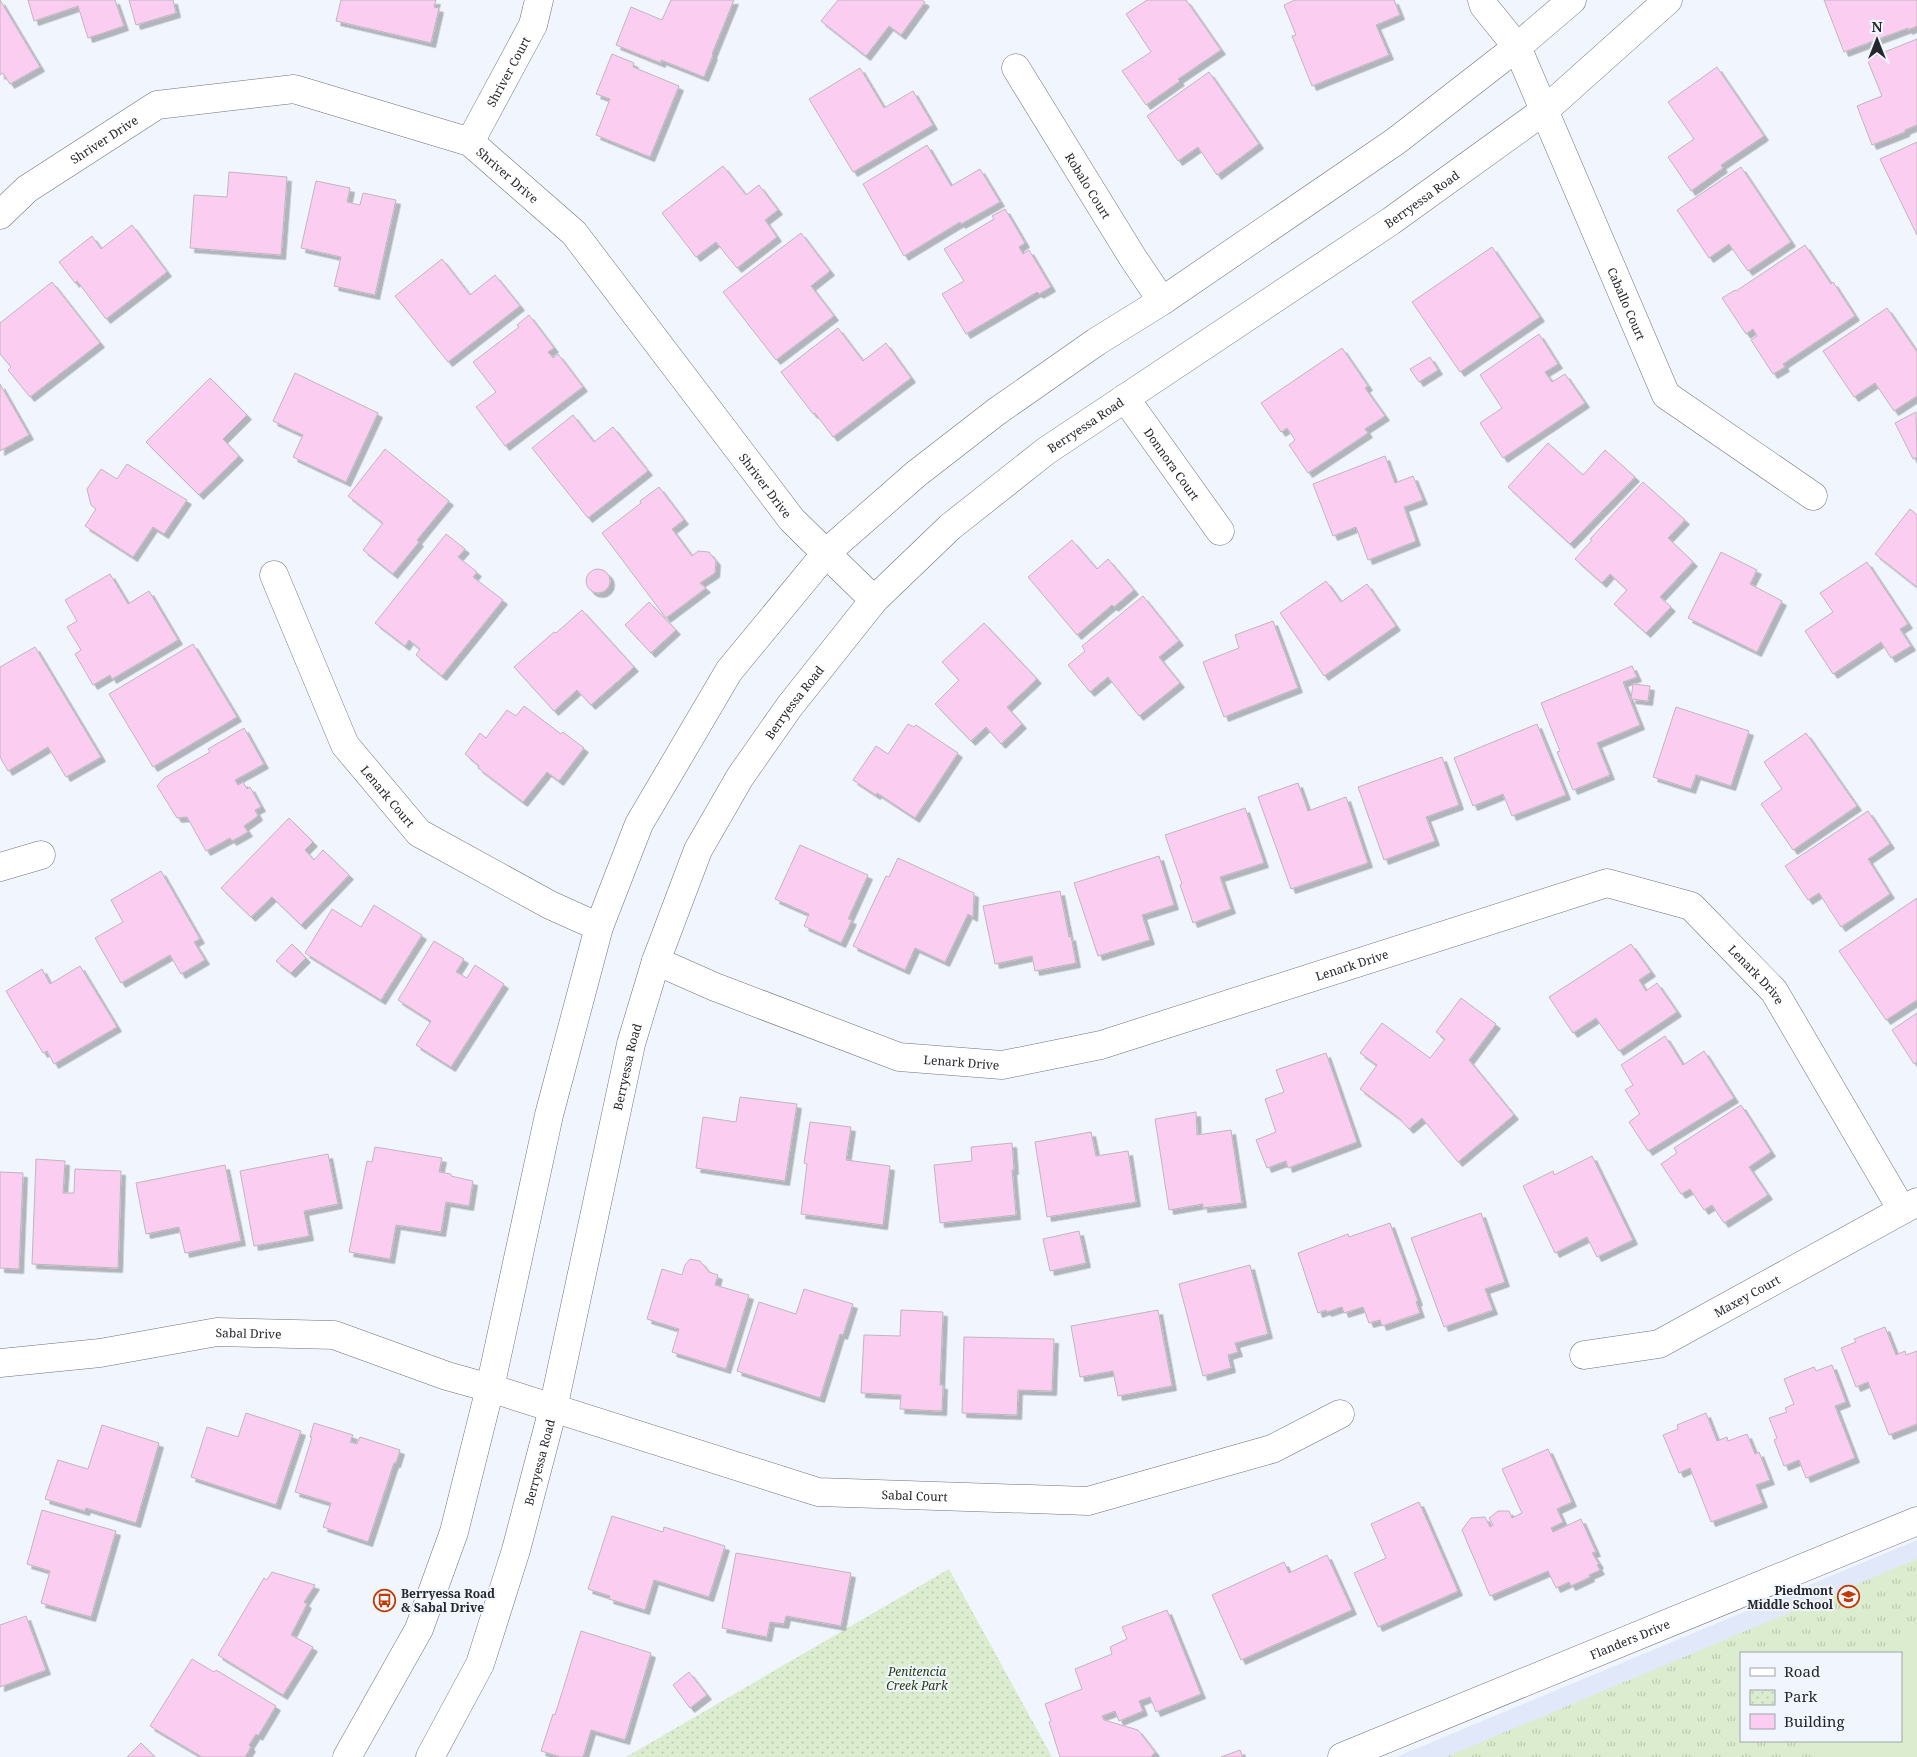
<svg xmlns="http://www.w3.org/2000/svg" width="1917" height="1757" font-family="'Noto Serif',serif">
<defs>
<pattern id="grass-tufts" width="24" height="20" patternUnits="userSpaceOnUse" patternTransform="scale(1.25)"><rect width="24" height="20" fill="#dbeccf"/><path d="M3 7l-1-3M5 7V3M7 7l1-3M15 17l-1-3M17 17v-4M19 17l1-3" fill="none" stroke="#bccab2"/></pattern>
<pattern id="park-dots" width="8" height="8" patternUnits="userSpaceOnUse" patternTransform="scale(1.25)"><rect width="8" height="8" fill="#dbeccf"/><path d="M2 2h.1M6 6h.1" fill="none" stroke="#bccab2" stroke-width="1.8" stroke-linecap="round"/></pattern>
<filter id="shadow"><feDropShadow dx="4.5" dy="4.5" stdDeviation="0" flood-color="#0004"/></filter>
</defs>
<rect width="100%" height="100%" fill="#f1f5fe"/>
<path fill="#e0e8fa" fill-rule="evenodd" d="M1917 1540V1757H1396ZM1741 1653H1901V1741H1741Z"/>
<path fill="url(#grass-tufts)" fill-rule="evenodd" d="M1917 1559V1757H1446ZM1741 1653H1901V1741H1741Z"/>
<path fill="url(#park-dots)" d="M949 1569 1052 1757H626Z"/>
<path fill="#dbeccf" d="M1917 1636V1757H1817L1807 1741H1901V1653H1874Z"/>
<g fill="#fbcef1" stroke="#c0b5be" filter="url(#shadow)">
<path d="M0 0 40 67 10 84 3 73 0 75Z"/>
<path d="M28 0H115L124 26 88 38 78 6 34 21Z"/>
<path d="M129 0H173L176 13 136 25Z"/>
<path d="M341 0H436L434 7 439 8 431 43 336 21Z"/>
<path d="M671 0H734L712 54 713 55 704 77 661 60V63L616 45 631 7 662 20Z"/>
<path d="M838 0H922L925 2 901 35 889 26 866 56 821 21Z"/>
<path d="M1147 0H1186L1221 50 1178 79 1180 81 1146 105 1122 71 1151 52 1126 14Z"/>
<path d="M1295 0H1394L1400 15 1376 25 1389 55 1312 86 1292 36 1296 35 1284 5Z"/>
<path d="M1824 0H1917V26L1908 30V28L1844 52Z"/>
<path d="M1917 39V125L1905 130V132L1872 145 1857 106 1882 96 1867 59Z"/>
<path d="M612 54 634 63 633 67 679 86 650 157 596 135 610 99 596 94Z"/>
<path d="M1717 67 1764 136 1721 165 1723 168 1691 191 1668 157 1694 139 1668 102Z"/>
<path d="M860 68 884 108 913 91 933 125 853 172 809 99Z"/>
<path d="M1209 72 1259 144 1217 175 1198 147 1178 161 1147 116Z"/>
<path d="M1917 142V235L1880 159Z"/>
<path d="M927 145 951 186 980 169 1000 202 961 224 960 222 904 256 863 184Z"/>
<path d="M723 166 746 195 759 185 778 210 765 220 777 237 737 268 716 242 696 257 662 213Z"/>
<path d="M1741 167 1791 242 1748 271 1729 244 1709 258 1677 210Z"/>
<path d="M229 172 287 177 281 255 190 248 194 195 227 197Z"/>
<path d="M316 181 350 188 347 202 360 205 363 193 396 200 375 295 334 286 341 257 301 248Z"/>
<path d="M1005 209 1025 243 1019 247 1023 254 1029 250 1051 287 1039 294 1037 292 966 334 942 294 964 281 944 249 994 219 992 216Z"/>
<path d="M132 225 167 272 106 319 77 281 75 283 59 262 92 236 101 249Z"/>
<path d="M801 233 830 271 811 286 834 316 776 360 723 292Z"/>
<path d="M1805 245 1831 284 1833 282 1855 316 1783 364 1785 367 1773 374 1751 340 1757 336 1753 329 1746 334 1722 298 1735 290 1736 291Z"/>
<path d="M1492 247 1540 317 1460 372 1412 302Z"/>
<path d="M442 259 470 295 495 275 520 306 448 362 395 296Z"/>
<path d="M52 282 100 343 30 397 8 370 11 367 0 354V323Z"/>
<path d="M1887 308 1917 352V396L1894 411 1875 383 1854 397 1823 351Z"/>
<path d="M529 315 554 348 548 352 553 358 558 354 583 387 505 446 476 407 496 392 473 362 519 327 517 325Z"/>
<path d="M838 328 863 361 886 343 911 378 833 437 815 413 813 414 781 372Z"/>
<path d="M1539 334 1558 364 1545 372 1552 382 1565 374 1585 403 1503 458 1480 423 1502 408 1480 375Z"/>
<path d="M1342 348 1368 386 1365 388 1385 416 1365 429 1368 433 1308 473 1289 445 1295 440 1287 428 1281 432 1261 403Z"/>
<path d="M1430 357 1438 370 1419 382 1410 369Z"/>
<path d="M295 373 378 413 346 482 293 457 303 435 273 421Z"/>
<path d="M210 378 247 415 223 439 239 456 199 495 146 442Z"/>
<path d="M0 384 29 435 0 451Z"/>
<path d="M1916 412 1917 457 1913 459 1895 423Z"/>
<path d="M573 415 594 442 613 427 648 471 588 518 532 448Z"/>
<path d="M1548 443 1583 475 1605 450 1635 477 1570 544 1508 487Z"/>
<path d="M385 449 449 501 417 540 419 542 393 574 363 550 383 523 348 496Z"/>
<path d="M1385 456 1395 483 1413 476 1423 500 1404 507 1416 541 1368 560 1356 527 1333 536 1313 484Z"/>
<path d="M127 464 187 500 164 534 153 527 133 557 85 526 96 509 91 505 87 489 101 469 117 479Z"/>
<path d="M1643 482 1685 520 1668 538 1693 562 1660 597 1671 607 1646 633 1614 604 1627 590 1610 574 1602 583 1575 559 1592 540 1590 539Z"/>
<path d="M659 487 684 520 672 529 692 556 698 551 709 552 716 561 715 573 700 583 706 588 666 618 602 533 641 503 640 501Z"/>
<path d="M1910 509 1917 515V587L1875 554Z"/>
<path d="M446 534 465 549 458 557 477 572 473 577 503 600 442 676 416 655 420 649 409 640 405 646 375 623Z"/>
<path d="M1072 540 1097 569 1108 559 1134 590 1114 607 1112 605 1077 635 1028 577Z"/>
<path d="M1721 552 1757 570 1750 584 1782 601 1757 652 1688 618Z"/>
<path d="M1867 562 1908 624 1900 629 1911 646 1891 658 1881 642 1833 674 1805 631 1833 612 1820 593Z"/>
<circle cx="598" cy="581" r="12"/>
<path d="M110 574 128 604 149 591 178 640 112 679 110 675 93 685 75 654 81 650 67 627 77 621 65 600Z"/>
<path d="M1326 581 1341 602 1367 584 1396 626 1324 676 1280 613Z"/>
<path d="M1143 596 1179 641 1159 657 1180 683 1139 716 1108 677 1090 692 1068 665 1085 651 1082 646Z"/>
<path d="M649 602 676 630 651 653 625 625Z"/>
<path d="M582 610 634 667 591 705 577 690 554 711 514 667 554 632 556 633Z"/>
<path d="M1273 621 1298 688 1224 717 1203 662 1239 648 1235 635Z"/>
<path d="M984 623 1037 679 1007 707 1022 724 1001 744 986 727 971 741 935 704 959 680 942 662Z"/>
<path d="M193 644 237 717 153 767 109 694Z"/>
<path d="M35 647 101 757 66 777 48 747 8 771 0 757V667Z"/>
<path d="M1632 666 1637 677 1623 682 1640 725 1597 743 1610 775 1573 790 1557 752 1560 751 1541 703Z"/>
<path d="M1633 684 1650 686 1648 701 1631 699Z"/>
<path d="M524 706 561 734 563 732 584 748 559 781 547 772 523 802 478 768 479 766 465 754 480 733 486 738 507 710 516 716Z"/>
<path d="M1676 707 1749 731 1731 786 1696 775 1691 789 1653 777Z"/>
<path d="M908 724 914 727 916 725 958 753 915 818 877 793 876 795 853 780 876 746 888 754Z"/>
<path d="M1537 724 1566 795 1512 816 1503 794 1473 806 1454 758Z"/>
<path d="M244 728 264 764 235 780 238 785 243 782 247 789 250 787 261 807 255 810 258 816 244 826 248 832 232 841 230 838 206 851 187 817 177 818 157 786 164 778 210 752 208 749Z"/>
<path d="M1806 733 1857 806 1793 850 1761 804 1782 789 1764 762Z"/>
<path d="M1442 757 1459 805 1426 817 1435 841 1384 860 1358 787Z"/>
<path d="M1298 783 1308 811 1346 797 1368 863 1291 889 1258 797Z"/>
<path d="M1245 808 1264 863 1220 877 1231 909 1193 923 1180 885 1182 884 1165 835Z"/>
<path d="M1868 811 1890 844 1868 859 1890 894 1841 927 1819 893 1808 900 1785 866Z"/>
<path d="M289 818 313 842 305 850 314 860 323 850 349 875 301 925 272 897 251 917 221 888Z"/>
<path d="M800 845 868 875 848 919 852 920 841 943 804 926 809 914 775 899Z"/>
<path d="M1159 856 1174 905 1142 915 1150 940 1098 956 1074 883Z"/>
<path d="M898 858 974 893 973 917 968 914 945 962 915 948 905 970 853 946 886 876 889 877Z"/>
<path d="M161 871 200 939 194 942 205 960 181 974 170 955 121 983 95 938 123 922 111 900Z"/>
<path d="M1060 891 1069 937 1071 936 1076 963 1035 971 1032 956 995 964 983 906Z"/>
<path d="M1917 898V1000L1886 1020 1839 951Z"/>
<path d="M374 905 422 935 381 1000 305 953 332 909 361 927Z"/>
<path d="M434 941 464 959 456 972 467 978 475 965 504 984 451 1067 416 1045 431 1021 398 1000Z"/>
<path d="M292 944 306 958 291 973 276 961Z"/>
<path d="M1631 944 1651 972 1639 980 1646 991 1657 983 1677 1012 1619 1051 1596 1018 1573 1033 1549 997Z"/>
<path d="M80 966 117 1027 54 1064 47 1051 43 1053 6 991 42 969 50 984Z"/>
<path d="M1461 998 1496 1024 1469 1060 1514 1115 1458 1162 1422 1118 1409 1129 1399 1118 1360 1089 1377 1065 1360 1053 1382 1023 1430 1058 1445 1039 1436 1032Z"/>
<path d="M1917 1013V1062L1914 1064 1892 1030Z"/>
<path d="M1665 1036 1683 1065 1704 1051 1734 1098 1648 1151 1629 1122 1640 1114 1625 1090 1633 1085 1621 1065Z"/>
<path d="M1326 1053 1357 1142 1288 1168 1286 1161 1267 1168 1256 1140 1276 1132 1265 1099 1284 1092 1276 1070Z"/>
<path d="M740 1097 797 1104 785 1181 696 1168 703 1117 736 1122Z"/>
<path d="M1741 1105 1771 1152 1749 1167 1768 1195 1724 1223 1712 1205 1704 1210 1690 1189 1681 1194 1661 1164 1677 1153 1674 1148Z"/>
<path d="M1196 1112 1197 1135 1231 1130 1242 1203 1203 1208V1204L1169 1210 1155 1119Z"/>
<path d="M810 1122 851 1127 846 1160 890 1166 883 1225 801 1214 807 1164 804 1163Z"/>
<path d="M1091 1132 1096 1156 1128 1151 1136 1202 1047 1217 1035 1142Z"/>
<path d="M1012 1143 1014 1170H1012L1016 1215 940 1223 934 1165 972 1161 971 1147Z"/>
<path d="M375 1147 442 1158 439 1172 451 1174V1176L473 1181 469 1206 446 1202 441 1232 396 1225 390 1259 349 1252 367 1161 372 1162Z"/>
<path d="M328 1154 338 1204 304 1211 309 1236 254 1246 240 1171Z"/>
<path d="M1592 1156 1633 1240 1597 1257 1587 1237 1555 1253 1523 1186 1553 1171 1554 1175Z"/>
<path d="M36 1159 65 1161 63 1193H74L75 1169 121 1171 118 1268 32 1264Z"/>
<path d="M225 1165 241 1241 185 1253 179 1227 146 1234 136 1183Z"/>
<path d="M0 1172 23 1173 19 1269 0 1268Z"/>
<path d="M1481 1213 1505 1282 1485 1289 1493 1310 1444 1327 1411 1238Z"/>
<path d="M1390 1223 1418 1301 1416 1302 1420 1313 1382 1326 1380 1320 1369 1323 1363 1307 1344 1313 1342 1307 1327 1312 1326 1310 1318 1313 1298 1253 1348 1234 1349 1237Z"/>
<path d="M1079 1231 1086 1263 1050 1271 1043 1239Z"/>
<path d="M690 1259 700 1261 709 1272 718 1275 715 1285 749 1295 726 1369 672 1352 679 1329 647 1319 662 1269 682 1275 685 1265Z"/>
<path d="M1250 1265 1268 1334 1235 1343 1238 1352 1228 1355 1231 1368 1203 1376 1179 1284Z"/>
<path d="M804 1289 853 1304 843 1335 840 1334 820 1398 737 1371 759 1302 796 1314Z"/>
<path d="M901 1310 943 1312 940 1385H943L942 1411 900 1409 901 1395 861 1393 864 1335 900 1336Z"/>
<path d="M1158 1310 1172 1386 1118 1396 1113 1371 1080 1377 1071 1326Z"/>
<path d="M1885 1327 1896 1355 1905 1351 1906 1355 1917 1351V1424L1889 1435 1868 1382 1856 1387 1841 1348 1856 1342 1854 1339Z"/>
<path d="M964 1337 1054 1339 1052 1391 1018 1390 1017 1415 962 1413Z"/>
<path d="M1832 1365 1846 1402 1835 1406 1855 1458 1806 1478 1799 1460 1784 1466 1774 1440 1777 1438 1769 1418 1787 1412 1785 1408 1794 1404 1784 1379 1814 1367 1816 1371Z"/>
<path d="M246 1413 301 1431 276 1505 191 1477 207 1427 238 1437Z"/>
<path d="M1706 1413 1717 1441 1727 1437 1728 1441 1747 1434 1755 1454 1759 1452 1770 1480 1756 1485 1763 1503 1711 1522 1690 1468 1679 1473 1663 1435 1678 1429 1677 1425Z"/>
<path d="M314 1423 353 1435 350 1442 357 1444 360 1437 400 1450 396 1463H394L368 1542 323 1527 331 1503 295 1492 312 1437H310Z"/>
<path d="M102 1425 159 1443 136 1523 86 1508 85 1511 45 1499 58 1460 88 1469Z"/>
<path d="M1548 1449 1572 1502 1557 1509 1563 1522 1551 1528 1553 1532 1581 1519 1596 1552 1592 1553 1599 1564 1597 1565 1600 1570 1589 1575 1590 1577 1571 1586 1569 1582 1556 1588 1548 1571 1490 1596 1462 1530 1471 1518 1485 1517 1490 1527 1493 1525 1489 1518 1498 1511H1509L1512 1518 1522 1513 1502 1469Z"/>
<path d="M1419 1502 1458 1591 1378 1627 1354 1573 1386 1558 1371 1524Z"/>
<path d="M42 1510 116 1531 91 1617 41 1603 50 1571 27 1564Z"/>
<path d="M612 1516 663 1532 664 1527 725 1546 709 1597 654 1580 645 1610 609 1599 610 1596 588 1589Z"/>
<path d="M736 1553 851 1573 841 1626 786 1616 784 1624 770 1622 767 1637 722 1628Z"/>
<path d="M1327 1555 1352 1610 1241 1660 1212 1595 1284 1562 1289 1573Z"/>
<path d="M272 1572 315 1585 304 1602 307 1604 291 1635 313 1647 283 1695 218 1655 264 1578 267 1580Z"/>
<path d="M1167 1610 1201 1694 1156 1712 1150 1697 1139 1701 1143 1711 1119 1721 1115 1711 1102 1716 1104 1720 1138 1730 1155 1752 1151 1757H1060L1049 1722 1051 1721 1045 1704 1082 1689 1075 1669 1112 1654 1110 1647 1127 1639 1122 1627Z"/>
<path d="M26 1616 46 1670 0 1687V1625Z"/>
<path d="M581 1631 651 1653 625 1740 591 1730 583 1757H561L541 1751 553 1714 555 1715Z"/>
<path d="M192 1659 214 1672 216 1670 276 1706 258 1736 256 1734 249 1745 251 1747 245 1757H202L150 1726Z"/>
<path d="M689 1672 707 1695 690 1708 673 1685Z"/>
<path d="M141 1743 155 1757H127Z"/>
<path d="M1240 1750 1243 1757H1221Z"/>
</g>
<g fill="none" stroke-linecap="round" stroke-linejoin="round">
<defs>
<g id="street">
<path id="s1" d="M1482 0 1484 6 1517 47 1666 395 1813 496"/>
<path id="s2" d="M1016 68 1133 258 1162 301"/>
<path id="s3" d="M470 142 533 25 539 0"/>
<path id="s4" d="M0 215 27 189 157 105 294 89 470 142 574 233 792 520 874 600"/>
<path id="s5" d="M1125 398 1220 531"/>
<path id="s6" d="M274 575 345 745 419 833 550 905 599 927"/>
<path d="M0 867 41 855"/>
<path id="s7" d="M656 961 715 987 899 1057 1002 1065 1101 1045 1607 883 1691 906 1774 991 1902 1210"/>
<path id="s8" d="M1584 1355 1659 1344 1917 1202"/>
<path id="s9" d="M0 1363 100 1353 217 1332 334 1335 447 1376 490 1388 818 1492 1088 1501 1272 1449 1340 1414"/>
<path id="s10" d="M1342 1757 1917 1521"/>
</g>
<g id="secondary">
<path d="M347 1757 419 1629 454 1532 490 1388 549 1115 599 927 639 824 729 671 827 552 916 474 996 412 1096 342 1162 301 1396 141 1517 47 1572 0"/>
<path id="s11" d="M430 1757 480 1664 516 1550 553 1409 631 1044 656 961 698 850 740 777 789 707 874 600 950 527 1046 451 1391 221 1545 110 1668 0"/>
</g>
</defs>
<use href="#street" stroke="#6e727c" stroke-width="29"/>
<use href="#secondary" stroke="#6e727c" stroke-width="29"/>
<use href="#street" stroke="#fff" stroke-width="28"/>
<use href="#secondary" stroke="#fff" stroke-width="28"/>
</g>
<defs>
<symbol id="school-ring" viewBox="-11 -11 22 22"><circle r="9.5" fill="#f1f5fe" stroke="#c13a00" stroke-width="1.5"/><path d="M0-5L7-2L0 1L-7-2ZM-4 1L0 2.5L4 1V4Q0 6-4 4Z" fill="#c13a00"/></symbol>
<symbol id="bus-ring" viewBox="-11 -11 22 22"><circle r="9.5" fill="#f1f5fe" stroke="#c13a00" stroke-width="1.5"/><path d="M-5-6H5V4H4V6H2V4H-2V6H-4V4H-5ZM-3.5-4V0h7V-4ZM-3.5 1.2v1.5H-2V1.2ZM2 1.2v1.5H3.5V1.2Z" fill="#c13a00"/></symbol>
</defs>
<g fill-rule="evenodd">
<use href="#school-ring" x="1836" y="1584" width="25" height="25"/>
<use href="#bus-ring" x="372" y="1588" width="25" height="25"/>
</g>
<g text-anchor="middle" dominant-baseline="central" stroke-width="4" stroke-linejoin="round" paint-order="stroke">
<g font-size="12" fill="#26272c" stroke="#f1f5fe">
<text stroke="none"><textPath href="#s3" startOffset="80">Shriver Court</textPath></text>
<text stroke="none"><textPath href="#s4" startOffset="129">Shriver Drive</textPath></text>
<text stroke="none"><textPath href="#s4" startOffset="564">Shriver Drive</textPath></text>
<text stroke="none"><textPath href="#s2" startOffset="138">Robalo Court</textPath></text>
<text stroke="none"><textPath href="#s11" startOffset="1936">Berryessa Road</textPath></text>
<text stroke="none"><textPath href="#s1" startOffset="338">Caballo Court</textPath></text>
<text stroke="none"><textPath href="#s11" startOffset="1531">Berryessa Road</textPath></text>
<text stroke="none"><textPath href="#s5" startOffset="81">Donnora Court</textPath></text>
<text stroke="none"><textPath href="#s4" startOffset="969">Shriver Drive</textPath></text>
<text stroke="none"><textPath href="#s11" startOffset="1126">Berryessa Road</textPath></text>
<text stroke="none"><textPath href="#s6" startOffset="251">Lenark Court</textPath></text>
<text stroke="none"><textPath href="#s7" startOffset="729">Lenark Drive</textPath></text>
<text stroke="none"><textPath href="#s7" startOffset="1179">Lenark Drive</textPath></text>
<text stroke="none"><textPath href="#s7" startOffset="324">Lenark Drive</textPath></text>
<text stroke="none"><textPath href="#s11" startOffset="721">Berryessa Road</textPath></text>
<text stroke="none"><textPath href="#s8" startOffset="176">Maxey Court</textPath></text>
<text stroke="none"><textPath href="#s9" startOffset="251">Sabal Drive</textPath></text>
<text stroke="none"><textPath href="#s11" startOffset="316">Berryessa Road</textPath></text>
<text stroke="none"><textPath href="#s9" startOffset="942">Sabal Court</textPath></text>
<text stroke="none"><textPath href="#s10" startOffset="311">Flanders Drive</textPath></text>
</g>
<g font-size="12" font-weight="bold" fill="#26272c" stroke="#f1f5fe" text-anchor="end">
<text x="1833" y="1590">Piedmont<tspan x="1833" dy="14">Middle School</tspan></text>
<text x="401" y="1593" text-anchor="start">Berryessa Road<tspan x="401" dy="14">&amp; Sabal Drive</tspan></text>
</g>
<g font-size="12" font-style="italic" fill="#263d0d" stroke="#f1f5fe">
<text x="917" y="1671">Penitencia<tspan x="917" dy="14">Creek Park</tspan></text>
</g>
</g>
<rect x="1740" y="1652" width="162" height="90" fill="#f1f5fe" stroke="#a0a3aa"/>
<rect x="1750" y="1668" width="25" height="8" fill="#ffffff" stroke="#a0a3aa"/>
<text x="1784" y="1677" font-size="15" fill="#26272c">Road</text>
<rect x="1750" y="1690" width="25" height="15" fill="url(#park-dots)" stroke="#a0a3aa"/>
<text x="1784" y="1702" font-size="15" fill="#26272c">Park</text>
<rect x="1750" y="1714" width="25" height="15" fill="#fbcef1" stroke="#a0a3aa"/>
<text x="1784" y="1727" font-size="15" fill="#26272c">Building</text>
<g transform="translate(1877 40)" stroke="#f1f5fe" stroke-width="4" paint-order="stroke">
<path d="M0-4L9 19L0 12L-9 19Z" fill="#26272c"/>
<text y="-8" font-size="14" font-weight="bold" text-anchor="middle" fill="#26272c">N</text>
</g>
</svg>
